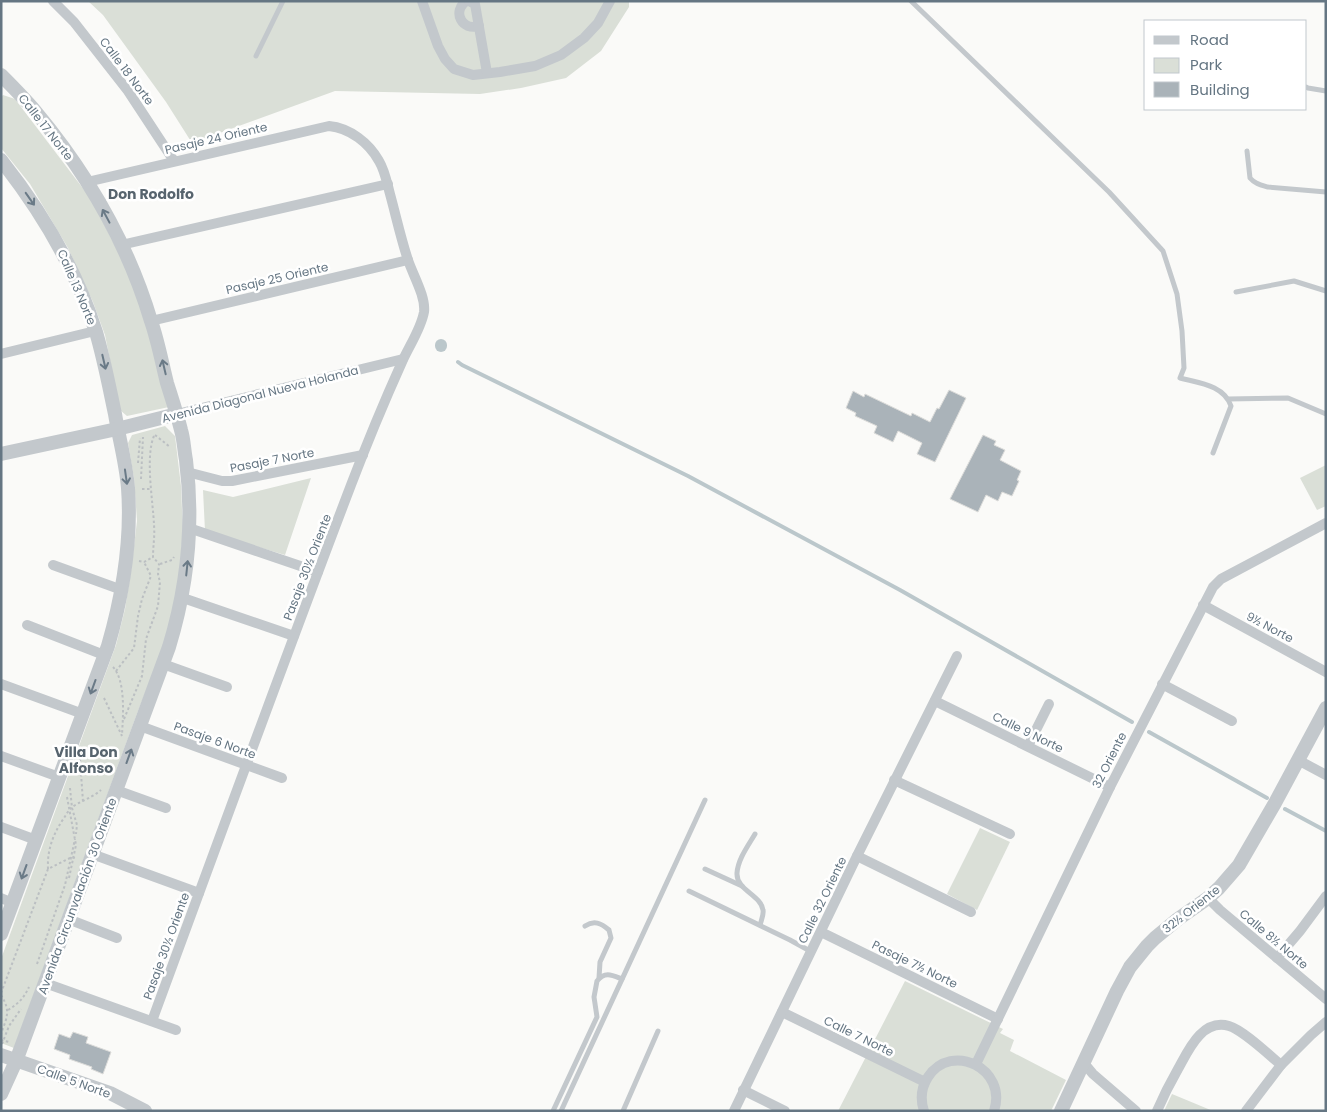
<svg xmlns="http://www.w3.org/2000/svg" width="1327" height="1112" font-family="Poppins,sans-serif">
<rect width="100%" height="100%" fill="#fafaf8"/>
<g fill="#dadfd7">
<path d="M88 1H629V7L601 51 566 78 521 88 480 94 335 91 192 143 166 102 103 15Z"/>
<path d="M3 95 15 99 91 199 124 263 145 318 169 407 127 416 120 410 105 335 93 302 68 248 30 184 1 148V97Z"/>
<path d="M165 426 175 436 181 486 183 532 178 588 168 635 138 711 14 1048 1 1043V959L116 645 125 609 131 571 137 521 134 478 128 443 132 435Z"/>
<path d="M1326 465V506L1317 510 1300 478Z"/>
<path d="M311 478 285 555 205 531 203 490 233 497Z"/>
<path d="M980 828 1010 842 977 910 947 894Z"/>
<path d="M905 981 1003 1029 1000 1033 1014 1040 1010 1051 1066 1080 1051 1111H838Z"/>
<path d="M1172 1094 1213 1111H1164Z"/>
</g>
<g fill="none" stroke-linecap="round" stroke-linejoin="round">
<g stroke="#bbc7cb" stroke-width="4">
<path d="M458 362 462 365 688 476 900 590 1132 722"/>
<path d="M1149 732 1267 798"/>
<path d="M1285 809 1326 831"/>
</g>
<path stroke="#bbc7cb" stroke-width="12" d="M441 345V346"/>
</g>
<g fill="#aab3b9" stroke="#dcdcda">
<path d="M949 390 966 398 935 462 917 454 922 443 898 431 893 442 874 433 877 426 855 416 856 413 846 408 853 391 864 397 865 394 911 416 912 413 930 422 937 408 939 409Z"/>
<path d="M983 435 996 441 994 445 1005 450 1000 460 1021 471 1017 480 1019 481 1012 496 1002 492 998 501 986 495 978 512 950 499Z"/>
<path d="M73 1032 88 1037 86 1043 111 1052 103 1074 91 1069 92 1067 69 1059 70 1055 54 1049 59 1034 70 1038Z"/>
</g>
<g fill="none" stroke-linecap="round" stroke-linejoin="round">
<g stroke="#bbbfc2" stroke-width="2" stroke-dasharray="2.5 2.5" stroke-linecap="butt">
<path d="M155 435 170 447"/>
<path d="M154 436C145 457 153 501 154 525 155 536 153 546 153 557L159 564"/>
<path d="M138 463 140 438"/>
<path d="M141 479 143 437"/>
<path d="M142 489H152"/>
<path d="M139 561 144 562 153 557"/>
<path d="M160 564 172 560 174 557"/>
<path d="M113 667C126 681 123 716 122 735"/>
<path d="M116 671 134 648 138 616 142 599 151 576 144 562"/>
<path d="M104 698 122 736"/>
<path d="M124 719 142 676 146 639 158 606 160 582 158 574 159 564"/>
<path d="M80 759 83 802"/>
<path d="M70 788 72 808 77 825 76 834"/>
<path d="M67 797 76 845 69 878"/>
<path d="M48 869C47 850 53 834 64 818 66 815 68 811 71 808 78 802 92 798 101 790"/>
<path d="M37 964 65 885 75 839"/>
<path d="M1 993 48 869 72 857 77 859"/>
<path d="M1 995C11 1011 7 1017 1 1034"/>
<path d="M8 1010C18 1004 24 998 29 987"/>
<path d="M1 1040 9 1042"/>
<path d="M2 1044 9 1026 21 1009"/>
</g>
<g stroke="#c3c8cc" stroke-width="5">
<path d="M911 1 1109 192 1163 251 1177 294 1182 331 1184 368 1180 378C1199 383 1224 385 1231 406L1213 453"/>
<path d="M256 56 283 1"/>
<path d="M1306 87 1308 88 1326 91"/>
<path d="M1247 151 1250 178C1255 184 1261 185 1268 187L1326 192"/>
<path d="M1236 292 1294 281 1326 291"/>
<path d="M1228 399 1288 398 1326 414"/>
<path d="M755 834C748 846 738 859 737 873 736 890 761 895 763 910 764 915 761 921 760 925"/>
<path d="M705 869 742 886"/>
<path d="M689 891 790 940 810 951"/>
<path d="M585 926C594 920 601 923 609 930L611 938 600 962 599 978"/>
<path d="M553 1111 597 1017 594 997 597 981C605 971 612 975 622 979"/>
<path d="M561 1111 705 800"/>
<path d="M623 1111 658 1031"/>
</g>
<g stroke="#c3c8cc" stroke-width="10">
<path d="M53 1 74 22 128 91 174 161"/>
<path d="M422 1 438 46 445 59 454 69 473 75 500 72 535 66 561 55 584 38 598 23 610 1"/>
<path d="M466 1C452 12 462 31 479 26"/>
<path d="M469 1 475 4 487 73"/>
<path d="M87 182 329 126C350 128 369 143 379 161 385 171 387 183 390 194 396 216 401 239 408 260 413 275 426 297 424 312 421 329 409 346 402 362 384 402 367 443 351 485 283 663 218 842 152 1021"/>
<path d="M121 245 388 184"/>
<path d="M151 321 408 260"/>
<path d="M1 354 95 331"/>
<path d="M177 414 403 359"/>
<path d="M187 472 222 481H232L363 455"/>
<path d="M189 528 318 572"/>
<path d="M53 565 122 590"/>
<path d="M183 598 294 636"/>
<path d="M1203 605 1326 672"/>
<path d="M27 625 104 655"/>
<path d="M163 664 227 687"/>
<path d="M1 684 83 714"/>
<path d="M1162 684 1232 721"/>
<path d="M935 701 1110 787"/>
<path d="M140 726 282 778"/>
<path d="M1028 746 1049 704"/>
<path d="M1 756 59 777"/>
<path d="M1298 760 1326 775"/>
<path d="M894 780 1010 834"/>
<path d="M116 790 166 808"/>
<path d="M1 827 36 840"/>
<path d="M92 854 199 893"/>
<path d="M857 856 971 912"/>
<path d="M1 898 13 903"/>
<path d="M1208 898 1220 910 1326 999"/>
<path d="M68 919 117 938"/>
<path d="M821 932 998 1019"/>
<path d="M1277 958 1300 931 1326 896"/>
<path d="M45 983 176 1030"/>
<path d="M782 1012 925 1082"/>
<path d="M1083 1062 1093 1074 1136 1111"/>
<path d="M976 1064 1110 787 1213 587 1221 579 1326 523"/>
<path d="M743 1090 785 1111"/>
<path d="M734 1111 857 856 957 656"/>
<path d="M924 1111C920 1099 921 1088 928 1077 952 1041 1008 1069 994 1111"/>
<path d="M1157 1111C1163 1097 1170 1083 1178 1069 1188 1051 1202 1018 1229 1026 1243 1030 1269 1055 1281 1065"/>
<path d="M1246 1111 1281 1065 1311 1035 1326 1022"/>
</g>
<g stroke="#c3c8cc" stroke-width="14">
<path d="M1 75C13 87 24 98 35 111 86 172 128 244 151 321 158 341 162 363 167 383 172 399 177 414 181 430 184 440 184 450 186 460 194 524 188 585 169 647L16 1061 1 1094"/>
<path d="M1 160C42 212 76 269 96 332 104 359 109 386 115 414 119 438 126 463 128 488 132 542 123 594 108 646L1 934"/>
<path d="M1 454 117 429 177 414"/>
<path d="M1 1055 110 1093 145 1111"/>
<path d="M1061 1111 1117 991 1130 967 1147 946 1155 938 1178 919 1208 898 1219 888 1239 865 1275 803 1326 708"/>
</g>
</g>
<defs><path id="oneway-shaft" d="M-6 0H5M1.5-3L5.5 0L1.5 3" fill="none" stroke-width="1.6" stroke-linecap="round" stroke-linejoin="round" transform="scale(1.25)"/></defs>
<g stroke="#6a7a87">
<use href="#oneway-shaft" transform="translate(30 199) rotate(55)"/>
<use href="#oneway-shaft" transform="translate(106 216) rotate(-118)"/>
<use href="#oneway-shaft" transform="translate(104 362) rotate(77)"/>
<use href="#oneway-shaft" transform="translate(164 367) rotate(-103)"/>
<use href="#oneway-shaft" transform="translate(126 477) rotate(82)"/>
<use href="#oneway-shaft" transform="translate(187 568) rotate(-84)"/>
<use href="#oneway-shaft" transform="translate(93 687) rotate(110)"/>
<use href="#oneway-shaft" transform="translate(129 756) rotate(-70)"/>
<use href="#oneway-shaft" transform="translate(24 872) rotate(110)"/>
</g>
<g text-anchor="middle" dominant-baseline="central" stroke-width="5" stroke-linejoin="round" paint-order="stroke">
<g font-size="12" fill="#657683" stroke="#fff">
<text transform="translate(127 71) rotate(53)">Calle 18 Norte</text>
<text transform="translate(46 127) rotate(52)">Calle 17 Norte</text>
<text transform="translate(216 138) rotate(-13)">Pasaje 24 Oriente</text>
<text transform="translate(277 278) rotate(-13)">Pasaje 25 Oriente</text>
<text transform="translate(77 287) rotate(67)">Calle 13 Norte</text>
<text transform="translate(260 394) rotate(-14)">Avenida Diagonal Nueva Holanda</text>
<text transform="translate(272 460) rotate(-11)">Pasaje 7 Norte</text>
<text transform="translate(307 567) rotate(-69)">Pasaje 30½ Oriente</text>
<text transform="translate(1270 627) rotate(28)">9½ Norte</text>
<text transform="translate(1028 732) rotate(26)">Calle 9 Norte</text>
<text transform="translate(215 740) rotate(20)">Pasaje 6 Norte</text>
<text transform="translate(1109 760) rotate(-63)">32 Oriente</text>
<text transform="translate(77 896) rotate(-70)">Avenida Circunvalación 30 Oriente</text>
<text transform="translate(822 900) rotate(-64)">Calle 32 Oriente</text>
<text transform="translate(1191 909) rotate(-38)">32½ Oriente</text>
<text transform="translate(1274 939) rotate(40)">Calle 8½ Norte</text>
<text transform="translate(166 946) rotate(-70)">Pasaje 30½ Oriente</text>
<text transform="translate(915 964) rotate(26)">Pasaje 7½ Norte</text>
<text transform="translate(859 1036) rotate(26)">Calle 7 Norte</text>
<text transform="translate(74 1081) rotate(20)">Calle 5 Norte</text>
</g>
<g font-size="14" font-weight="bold" fill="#57646e" stroke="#fff">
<text x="151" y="194">Don Rodolfo</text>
<text x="86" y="752">Villa Don<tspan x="86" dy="16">Alfonso</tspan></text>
</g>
</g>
<rect width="1327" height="1112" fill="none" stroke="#657683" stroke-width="5"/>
<rect x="1144" y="20" width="162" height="90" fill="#ffffff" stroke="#c1c8cd"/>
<rect x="1154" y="36" width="25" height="8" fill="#c3c8cc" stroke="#c1c8cd"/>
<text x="1190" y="45" font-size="15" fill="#657683">Road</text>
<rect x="1154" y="58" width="25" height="15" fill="#dadfd7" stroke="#c1c8cd"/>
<text x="1190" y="70" font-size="15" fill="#657683">Park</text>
<rect x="1154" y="82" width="25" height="15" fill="#aab3b9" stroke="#c1c8cd"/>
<text x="1190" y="95" font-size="15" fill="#657683">Building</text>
</svg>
